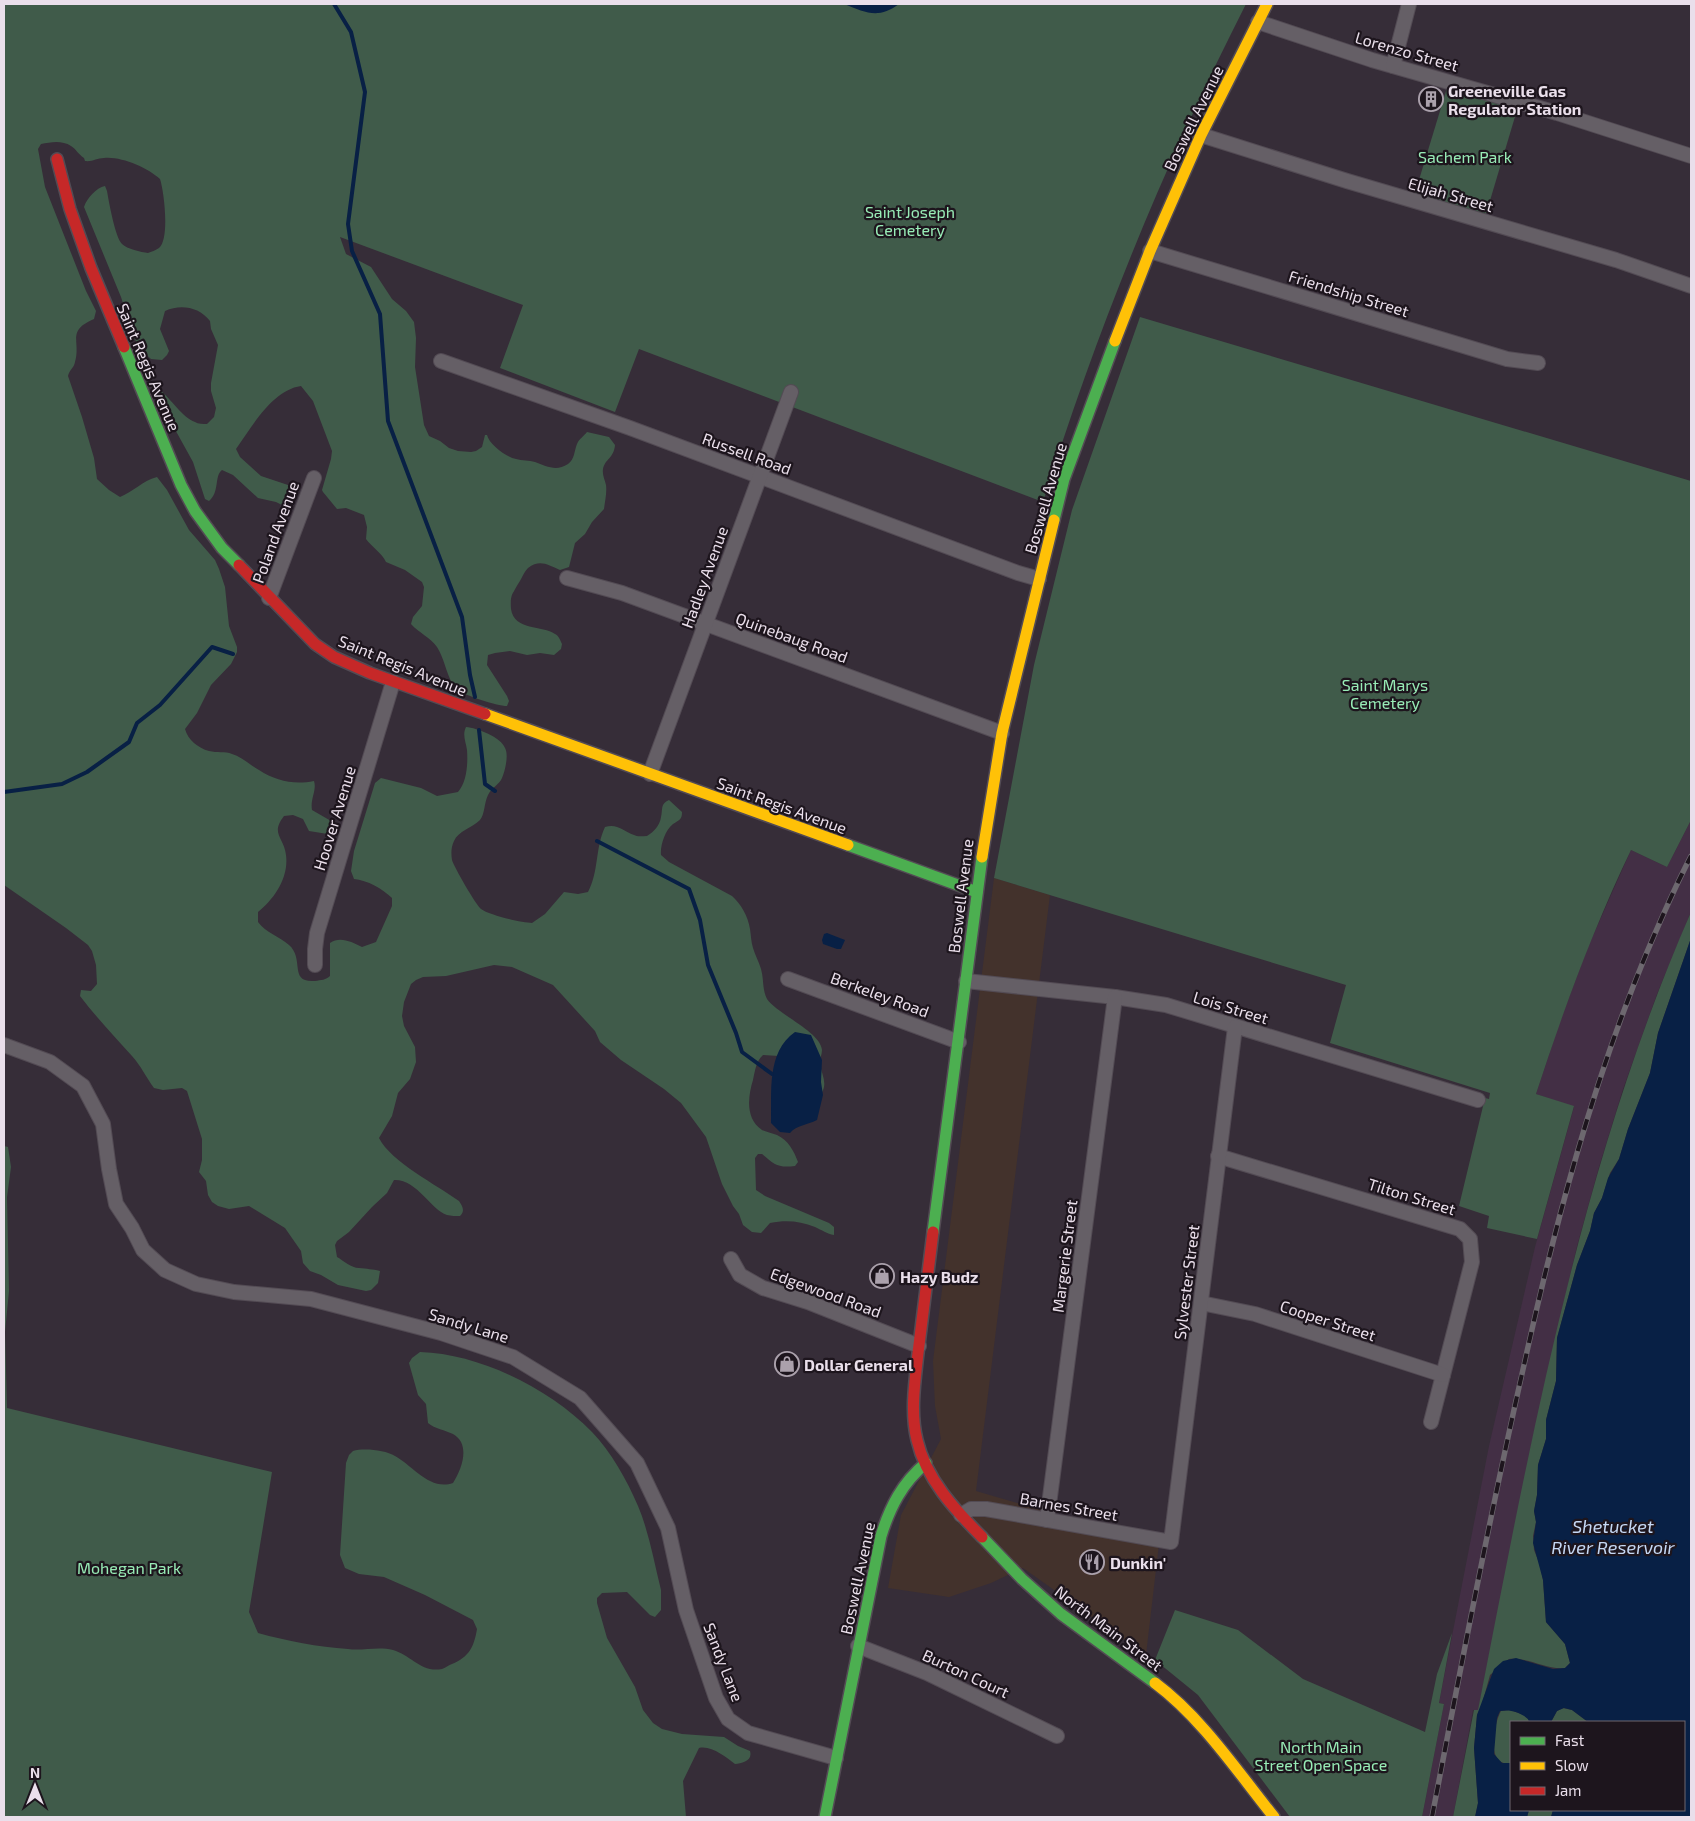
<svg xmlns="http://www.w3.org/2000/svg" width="1695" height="1821" font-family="'Exo 2',sans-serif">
<rect width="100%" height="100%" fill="#362d38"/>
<path fill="#43322c" d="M994 878 1050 895 976 1491 1159 1544 1146 1655 1023 1568 991 1583 949 1597 888 1588 901 1515 941 1439 935 1406 933 1361Z"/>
<path fill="#432f45" d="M1691 820V912L1657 994 1623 1089 1599 1167 1577 1246 1533 1437 1478 1711 1473 1710 1453 1817H1422L1444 1704 1439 1703 1489 1446 1535 1247 1574 1107 1536 1094 1559 1024 1588 947 1631 850 1667 867Z"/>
<g fill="#405b4a">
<path d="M4 4H1246C1164 165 1097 329 1043 502L639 349 615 412 500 368 523 305 340 237 346 254 371 267 392 299 406 311 414 322 416 338 415 367 424 425 429 436 440 441 449 448 458 451 471 452 476 451 482 447 485 435H487C489 444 506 457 516 459 522 461 529 460 535 462 546 466 556 472 568 464 575 459 574 451 577 444 579 439 584 436 587 432L609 437 615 445C614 458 605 459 603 469 602 475 605 480 606 485 607 493 605 501 604 509L592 522 585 534 575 543 569 567 560 570C548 565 540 559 528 568 523 573 522 579 518 584 512 595 510 595 511 609 514 631 543 625 555 634 559 636 560 640 562 644L561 649 554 655 540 653 527 655 510 651 495 653 488 655 487 665 507 696 509 701 507 706C497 706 463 695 456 689 454 688 453 685 452 683 446 672 444 658 437 647 430 637 419 633 411 624L413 617 422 606 424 587 422 582 405 570 386 562C382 553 372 547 366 539L367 527 364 515 346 508 337 509 323 492 322 490 331 459 332 451 313 401 301 386C272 390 251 428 236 449L240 457 261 476 291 486 294 492 290 502 284 506 276 502 258 498 233 475 222 470C214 476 220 492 209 501L205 499 193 462 156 395 157 390H160C170 398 183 418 195 422 198 424 203 424 207 424L214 417 216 408 211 391V383L218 345 211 329 210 321C199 307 181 304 165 311L160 329 169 351 167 355 162 360 151 359 141 350 134 338 121 297 84 207C87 198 96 188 105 186L107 191C109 202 115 237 122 244 127 249 141 252 148 253 151 252 156 250 159 248 170 239 164 191 160 179 148 168 121 156 104 158 97 158 92 162 85 161L84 158C78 154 76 149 71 146 62 140 51 142 41 144L38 149 45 187 86 291 96 311 94 319C66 331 81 341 75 362 74 368 69 370 68 376L82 417 94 458 97 479 109 490 120 497C133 492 142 481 157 477L167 490 189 530 215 560 219 569 225 587 229 626 237 647V652L231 664 211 685 197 713 185 729C188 740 198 748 209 751 217 753 225 751 232 754 242 757 250 765 259 770 276 781 294 785 314 781 317 790 310 799 312 810L338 825V830L334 835 309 831 303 819 293 815 284 816C270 834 284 837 286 855 289 878 274 899 258 912V922C266 933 279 936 289 945 305 959 288 983 315 981 321 980 326 980 330 976V943C340 936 352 942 362 947L376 942 392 906V898C383 889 367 880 354 879L351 871 354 851 375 783 381 778 421 788 437 796 458 792C467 782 468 763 467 750 466 742 462 735 466 727 477 728 501 737 505 748 509 755 505 771 502 778 499 785 492 787 488 795 484 803 485 814 480 820 472 828 458 831 454 841 451 847 451 854 452 860 454 867 476 905 481 909 489 915 522 923 532 923L545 914 564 892 578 894 588 892C599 872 595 848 605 827 617 823 623 831 634 835 637 837 643 836 647 836 654 832 660 825 661 817 663 809 660 804 669 800L682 812C682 820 679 820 673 824 665 830 660 846 661 855L669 862 732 896C741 904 748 916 750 929 751 935 751 942 753 948 755 955 759 962 761 969 764 979 762 989 767 999 777 1014 821 1032 822 1050 822 1055 819 1060 820 1065 822 1075 828 1084 821 1094L779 1056 763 1055C756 1061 755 1071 753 1080 748 1096 745 1119 762 1130 766 1132 772 1133 777 1135 788 1140 794 1151 798 1162L795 1166C778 1168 775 1165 762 1154H758L755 1158 756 1190 765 1196 829 1223 834 1227V1235C827 1234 822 1230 815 1227 800 1221 786 1220 770 1223L761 1233 752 1232 743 1225 739 1214 733 1206 722 1184 706 1137 681 1103 664 1089 621 1060 600 1042 595 1031 553 985 512 967 494 965 446 976 423 977 416 980 411 984 404 1002 402 1016 404 1026 415 1047 416 1062 410 1079 398 1093 392 1116 379 1138C391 1162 437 1185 459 1201 463 1207 465 1211 460 1216 456 1216 451 1216 447 1215 431 1210 417 1179 394 1180L387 1193 372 1207 349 1232 337 1241 335 1245 337 1257C344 1261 351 1268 359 1268 367 1269 372 1269 380 1271L378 1283 371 1290 366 1291 338 1285 321 1275 310 1271 303 1263 301 1251 285 1228 249 1206 229 1209 218 1206 212 1202 208 1195 206 1181 199 1172 202 1160V1139L187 1091 182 1088 163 1090 154 1088C146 1077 141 1066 132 1056 114 1036 96 1017 80 996L81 990 91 991 97 984 96 965 92 951 88 945 66 928 4 885Z"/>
<path d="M1447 88 1517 110 1486 214 1415 193Z"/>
<path d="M1140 317 1691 481V820L1667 867 1631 850C1593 929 1563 1011 1536 1094L1574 1106 1537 1239 1487 1228 1489 1216 1459 1206 1485 1098 1489 1099 1490 1093 1330 1043 1346 985 994 878 1034 665 1072 510Z"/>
<path d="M1691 912V938L1658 1033 1650 1073 1628 1129 1619 1159 1610 1173 1602 1198 1594 1213 1590 1231 1577 1265 1557 1338 1556 1381 1546 1420V1439L1538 1465 1537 1495 1534 1511 1536 1522 1533 1536 1534 1550 1540 1565 1543 1580 1546 1622 1565 1644 1570 1663 1565 1668C1546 1670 1529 1657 1509 1659L1490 1675 1482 1704 1477 1715 1474 1748 1478 1803 1475 1817H1453L1474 1710H1478C1531 1439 1580 1166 1691 912Z"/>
<path d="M4 1146 8 1147 11 1167 7 1197 9 1291 5 1332 7 1408 272 1472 249 1612 258 1633C287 1641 318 1647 348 1649 363 1651 378 1646 393 1650 411 1655 421 1673 442 1669 445 1668 449 1665 452 1664 469 1657 474 1647 477 1629L473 1620 425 1595 384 1577 359 1574 345 1568 340 1555 346 1463 349 1455 353 1451C364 1448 385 1450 395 1456 413 1466 430 1491 453 1483 462 1469 471 1444 453 1434 445 1430 435 1429 428 1423L426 1404 418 1395 409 1363 412 1358 420 1352C481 1354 550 1389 592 1432 611 1452 627 1480 638 1506 649 1532 654 1562 661 1590V1610L655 1617 650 1615 627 1592 602 1593 597 1598V1603L607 1638 635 1687 643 1710 653 1723 662 1729 682 1734 724 1737 738 1746 750 1751C753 1761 742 1763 735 1764 726 1757 711 1745 699 1748L683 1781 686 1817H4Z"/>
<path d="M1175 1610 1238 1630 1303 1679 1425 1732 1437 1674 1452 1633 1439 1703 1444 1704 1422 1817H1290L1198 1695 1155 1660Z"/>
<path d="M1563 1708 1572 1710 1588 1722H1551L1557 1711Z"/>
<path d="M1510 1710 1524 1715 1529 1720V1722H1511V1763C1485 1768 1494 1723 1501 1711Z"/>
<path d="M1529 1810H1553L1551 1817H1527Z"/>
</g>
<g fill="#082045">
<path d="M844 4H899C879 19 866 13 844 4Z"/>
<path d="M827 933 845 940 841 949H837L823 944 822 940 824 934Z"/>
<path d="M1691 938V1817H1551L1553 1810H1684V1722H1588L1572 1710 1564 1708 1557 1711 1551 1722H1529L1528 1719C1520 1712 1510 1709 1500 1711L1497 1718 1494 1754 1502 1763H1511V1810H1529L1527 1817H1475L1478 1803 1474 1748 1477 1715 1494 1669 1503 1661 1516 1658 1553 1669 1565 1668 1570 1663 1565 1644 1546 1622 1543 1580 1533 1543 1536 1522 1534 1511 1537 1495 1538 1465 1546 1439V1420L1556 1381 1557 1338 1577 1265 1590 1231 1594 1213 1602 1198 1608 1178 1619 1159 1628 1129 1650 1073 1658 1033Z"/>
<path d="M795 1032 811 1035 822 1060 821 1082 823 1095 817 1120C807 1125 797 1125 790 1133L780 1132 771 1123C772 1093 766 1052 795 1032Z"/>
</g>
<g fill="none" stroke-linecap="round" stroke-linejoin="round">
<g stroke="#082045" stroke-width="4">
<path d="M334 4 351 32 365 92 348 224 352 251 380 314 388 421 462 617 470 675 475 697"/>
<path d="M479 730 485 784 495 791"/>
<path d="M4 792 62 784 87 772 129 742 137 723 160 705 212 647 233 654"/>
<path d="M597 841 689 889 700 920 708 965 736 1033 742 1052 772 1074"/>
</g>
<defs>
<g id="street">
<path d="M1258 22 1372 60 1557 113 1691 156"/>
<path d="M1393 66 1409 4"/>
<path d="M1201 135 1347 181 1616 260 1691 286"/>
<path d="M1150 251 1507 359 1538 363"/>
<path d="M441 361 630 428 1018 573 1039 579"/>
<path d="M567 578 622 593 1002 733"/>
<path d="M269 598 314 478"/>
<path d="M650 774 791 392"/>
<path d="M315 965V949L317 933 393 682"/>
<path d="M788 979 959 1042"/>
<path d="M966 981 1115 997 1166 1005 1478 1100"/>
<path d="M4 1045 50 1062 83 1086 103 1124 109 1169 116 1204 132 1228 143 1250 165 1270 196 1284 234 1292 311 1299 441 1333 513 1357 580 1398 637 1463 668 1528 686 1610 716 1698 728 1719 748 1733 836 1758"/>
<path d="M1218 1156 1460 1229 1470 1239 1472 1262 1431 1422"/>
<path d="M731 1259 740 1275 763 1288 808 1302 919 1346"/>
<path d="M1201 1303 1255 1314 1443 1375"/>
<path d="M961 1515 971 1509H986L1171 1542 1235 1027"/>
<path d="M1047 1520 1115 997"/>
<path d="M858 1646 927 1673 1057 1736"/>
</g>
<g id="fast">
<path d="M124 347 181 485 195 511 222 548 239 565"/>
<path d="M1054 520 1064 479 1115 341"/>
<path d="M848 845 977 892"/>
<path d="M933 1232 982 857"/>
<path d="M982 1537 1022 1579 1061 1614 1155 1683"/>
<path d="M825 1817 881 1536C890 1507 902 1483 926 1463"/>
</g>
<g id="slow">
<path d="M1115 341 1150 251 1201 135 1267 4"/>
<path d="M485 714 848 845"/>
<path d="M982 857 1002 733 1054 520"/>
<path d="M1155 1683C1202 1718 1237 1771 1274 1817"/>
</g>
<g id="jam">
<path d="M57 159 70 209 91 268 124 347"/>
<path d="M239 565 315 644 334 657 370 673 485 714"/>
<path d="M933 1232C928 1272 923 1313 918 1353 915 1381 910 1412 917 1440 926 1479 955 1510 982 1537"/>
</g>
</defs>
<use href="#street" stroke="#534b54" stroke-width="16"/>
<use href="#fast" stroke="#534b54" stroke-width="14"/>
<use href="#slow" stroke="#534b54" stroke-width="14"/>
<use href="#jam" stroke="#534b54" stroke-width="14"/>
<use href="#street" stroke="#655f66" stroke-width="14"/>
<use href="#fast" stroke="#4caf50" stroke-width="11"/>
<use href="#slow" stroke="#ffc107" stroke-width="11"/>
<use href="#jam" stroke="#c62828" stroke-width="11"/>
<defs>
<path id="rail" d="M1432 1817C1461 1666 1490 1515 1524 1365 1555 1224 1592 1084 1647 952 1661 919 1675 887 1691 856"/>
</defs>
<use href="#rail" stroke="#6d686f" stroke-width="5.5"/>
<use href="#rail" stroke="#1d151d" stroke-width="4" stroke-dasharray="11" stroke-linecap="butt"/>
</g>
<defs>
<symbol id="building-ring" viewBox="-11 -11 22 22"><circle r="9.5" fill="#1d151d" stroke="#aba1ac" stroke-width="1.5"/><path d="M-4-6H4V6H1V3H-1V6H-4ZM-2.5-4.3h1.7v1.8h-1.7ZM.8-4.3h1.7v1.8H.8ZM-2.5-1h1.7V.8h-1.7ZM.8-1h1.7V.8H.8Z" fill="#aba1ac"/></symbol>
<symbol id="shop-ring" viewBox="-11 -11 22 22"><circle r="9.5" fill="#1d151d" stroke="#aba1ac" stroke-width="1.5"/><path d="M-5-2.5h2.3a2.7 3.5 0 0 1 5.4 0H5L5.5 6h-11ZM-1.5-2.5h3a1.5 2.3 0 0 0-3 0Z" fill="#aba1ac"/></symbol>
<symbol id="restaurant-ring" viewBox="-11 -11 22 22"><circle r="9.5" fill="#1d151d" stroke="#aba1ac" stroke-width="1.5"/><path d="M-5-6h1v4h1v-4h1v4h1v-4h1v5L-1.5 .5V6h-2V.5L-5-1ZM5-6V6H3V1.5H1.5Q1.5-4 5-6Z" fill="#aba1ac"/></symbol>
</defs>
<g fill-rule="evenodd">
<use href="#building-ring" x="1417" y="85" width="28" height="28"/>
<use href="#shop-ring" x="868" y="1262" width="28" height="28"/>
<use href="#shop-ring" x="773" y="1350" width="28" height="28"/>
<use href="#restaurant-ring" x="1078" y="1548" width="28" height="28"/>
</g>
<g text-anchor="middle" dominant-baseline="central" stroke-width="4.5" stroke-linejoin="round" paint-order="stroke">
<g font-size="16" fill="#eadfeb" stroke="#1d151d">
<text transform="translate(1407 51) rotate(16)">Lorenzo Street</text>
<text transform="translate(1193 118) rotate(-64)">Boswell Avenue</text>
<text transform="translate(1451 194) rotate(16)">Elijah Street</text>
<text transform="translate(1349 293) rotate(17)">Friendship Street</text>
<text transform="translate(149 367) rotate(67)">Saint Regis Avenue</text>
<text transform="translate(747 453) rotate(20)">Russell Road</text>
<text transform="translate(1045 498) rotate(-74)">Boswell Avenue</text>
<text transform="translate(275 532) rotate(-70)">Poland Avenue</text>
<text transform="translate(704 577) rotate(-70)">Hadley Avenue</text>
<text transform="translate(792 637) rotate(20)">Quinebaug Road</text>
<text transform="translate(403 665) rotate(22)">Saint Regis Avenue</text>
<text transform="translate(782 805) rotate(20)">Saint Regis Avenue</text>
<text transform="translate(334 818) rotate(-73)">Hoover Avenue</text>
<text transform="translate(960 896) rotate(-83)">Boswell Avenue</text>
<text transform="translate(880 994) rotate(20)">Berkeley Road</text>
<text transform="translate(1231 1007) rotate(17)">Lois Street</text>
<text transform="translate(1412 1196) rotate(17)">Tilton Street</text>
<text transform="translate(1064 1256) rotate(-83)">Margerie Street</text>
<text transform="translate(1186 1282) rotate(-83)">Sylvester Street</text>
<text transform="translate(826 1292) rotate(20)">Edgewood Road</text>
<text transform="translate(1328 1320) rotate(18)">Cooper Street</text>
<text transform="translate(469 1325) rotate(17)">Sandy Lane</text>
<text transform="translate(1069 1506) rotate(10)">Barnes Street</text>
<text transform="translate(857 1578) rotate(-78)">Boswell Avenue</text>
<text transform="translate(1109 1628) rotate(37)">North Main Street</text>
<text transform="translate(724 1662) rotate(69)">Sandy Lane</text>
<text transform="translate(966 1673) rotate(25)">Burton Court</text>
</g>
<g font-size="16" font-weight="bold" fill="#eadfeb" stroke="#1d151d" text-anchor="start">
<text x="1448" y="90">Greeneville Gas<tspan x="1448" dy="18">Regulator Station</tspan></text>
<text x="900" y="1276">Hazy Budz</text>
<text x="804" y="1364">Dollar General</text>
<text x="1110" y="1562">Dunkin'</text>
</g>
<g font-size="16" fill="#98ecb6" stroke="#1d151d">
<text x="1465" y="156">Sachem Park</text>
<text x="910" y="211">Saint Joseph<tspan x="910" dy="18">Cemetery</tspan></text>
<text x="1385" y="684">Saint Marys<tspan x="1385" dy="18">Cemetery</tspan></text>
<text x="129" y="1567">Mohegan Park</text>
<text x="1321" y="1746">North Main<tspan x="1321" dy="18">Street Open Space</tspan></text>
</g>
<g font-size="18" font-style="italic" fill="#c5d8f5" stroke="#1d151d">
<text x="1613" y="1526">Shetucket<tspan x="1613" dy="21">River Reservoir</tspan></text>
</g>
</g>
<rect width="1695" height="1821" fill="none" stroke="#eadfeb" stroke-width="10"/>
<rect x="1510" y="1721" width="175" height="90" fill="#1d151d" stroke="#6f666f"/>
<rect x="1520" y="1737" width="25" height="8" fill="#4caf50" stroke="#6f666f"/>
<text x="1555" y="1746" font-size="15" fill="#eadfeb">Fast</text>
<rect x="1520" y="1762" width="25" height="8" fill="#ffc107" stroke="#6f666f"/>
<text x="1555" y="1771" font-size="15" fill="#eadfeb">Slow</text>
<rect x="1520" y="1787" width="25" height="8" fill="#c62828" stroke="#6f666f"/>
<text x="1555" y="1796" font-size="15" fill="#eadfeb">Jam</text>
<g transform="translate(35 1786)" stroke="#1d151d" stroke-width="4" paint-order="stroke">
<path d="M0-4L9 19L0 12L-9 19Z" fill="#eadfeb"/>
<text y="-8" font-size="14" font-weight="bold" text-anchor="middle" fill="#eadfeb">N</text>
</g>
</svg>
